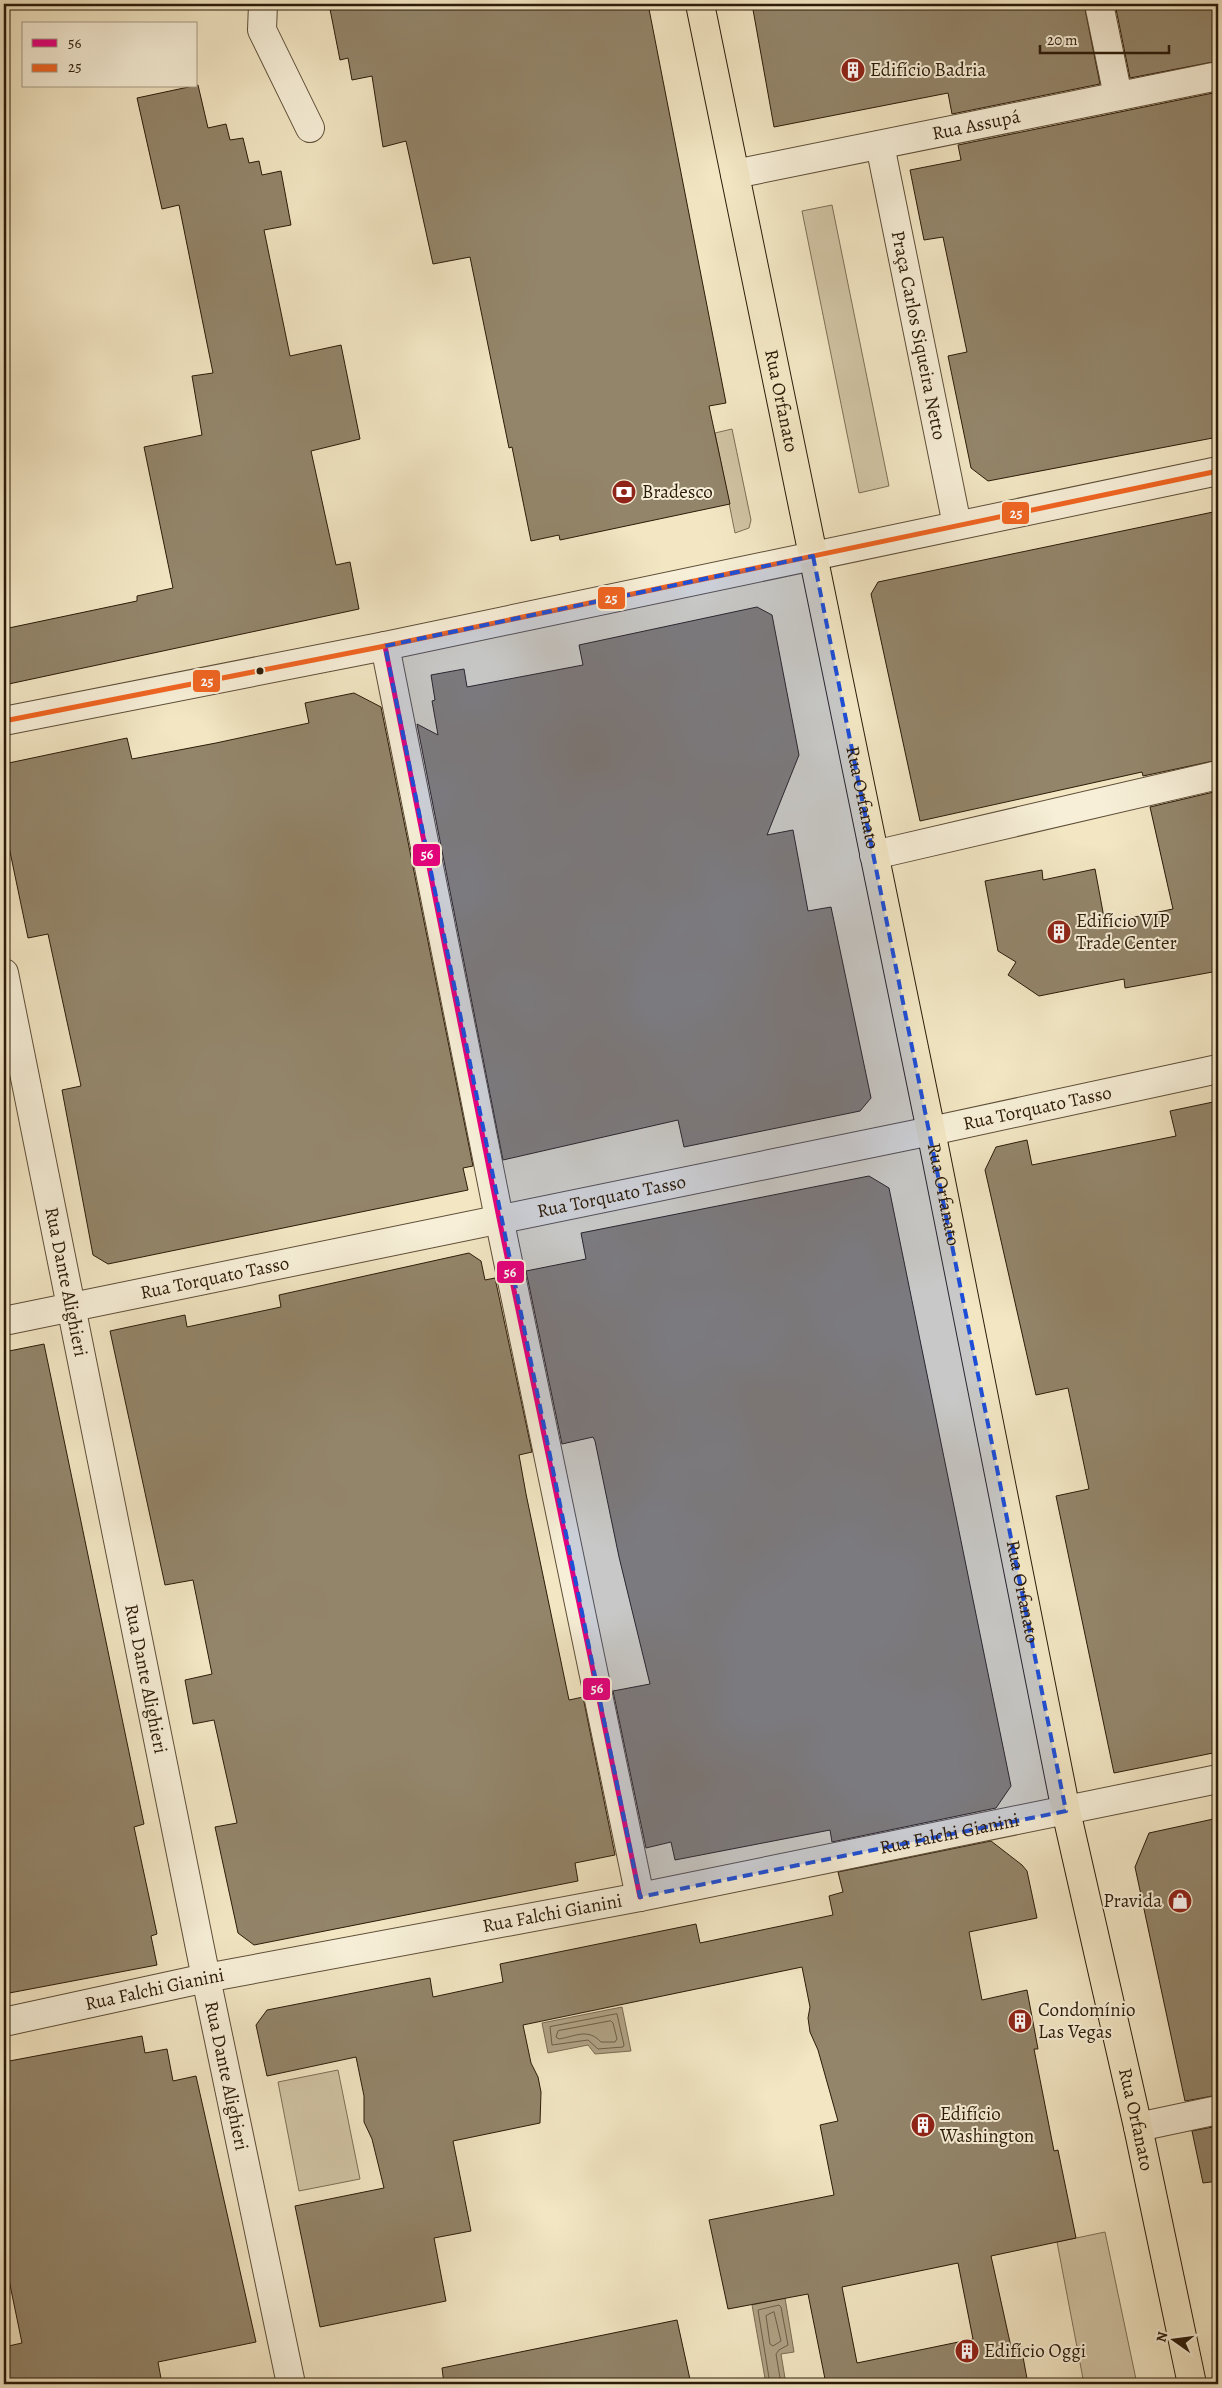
<svg xmlns="http://www.w3.org/2000/svg" width="1222" height="2388" font-family="Alegreya,serif">
<rect width="100%" height="100%" fill="#f2e6c3"/>
<filter id="stains"><feTurbulence type="fractalNoise" baseFrequency=".004" numOctaves="4"/><feColorMatrix values="0 0 0 0 .2 0 0 0 0 .09 0 0 0 0 .02 0 0 0 .5 -.17"/></filter>
<radialGradient id="worn" r=".72"><stop offset=".6" stop-color="#630" stop-opacity="0"/><stop offset="1" stop-color="#630" stop-opacity=".3"/></radialGradient>
<g fill="#d0c3a3" stroke="#7e6f56">
<path d="M832 205 889 486 859 493 802 211Z"/>
<path d="M732 429 751 520 749 528 735 533 715 433Z"/>
<path d="M338 2070 360 2179 299 2191 278 2082Z"/>
<path d="M1105 2232 1137 2384H1084L1057 2242Z"/>
</g>
<g fill="#afa184" stroke="#7b6b53">
<path d="M622 2007 631 2051 595 2054 588 2045 548 2053 542 2023Z"/>
<path d="M785 2298 794 2352 781 2354 786 2384H766L752 2305Z"/>
</g>
<g fill="none" stroke-linecap="round" stroke-linejoin="round">
<g stroke="#6e5e46" stroke-width="1">
<path d="M617 2014 624 2045 623 2047 598 2049 588 2040 552 2045 550 2027Z"/>
<path d="M611 2021 613 2023 617 2039 615 2042H601C588 2028 576 2036 559 2039L556 2037 558 2031Z"/>
<path d="M774 2312 781 2341 773 2346 770 2344 766 2316Z"/>
<path d="M770 2384 758 2310 779 2305 781 2307 788 2345 779 2350 776 2354 781 2384"/>
</g>
</g>
<g fill="#93856a" stroke="#2c1b09" fill-rule="evenodd">
<path d="M329 4H648L726 403 709 406 730 504 560 540 559 535 531 541 512 447 509 448 470 257 433 264 406 141 383 147 372 76 352 80 348 58 340 60Z"/>
<path d="M752 4H1084L1100 84 952 114 948 93 774 127Z"/>
<path d="M1115 4H1218V61L1130 78Z"/>
<path d="M198 85 208 128 226 124 230 140 243 138 249 163 259 161 262 175 281 171 291 225 264 230 290 356 341 345 360 439 311 451 336 565 350 562 359 609 4 685V629L137 601V596L173 588 144 447 202 435 192 376 213 373 179 205 162 209 137 98Z"/>
<path d="M1218 92V437L988 481 971 468 948 356 967 352 943 237 924 240 910 170 961 160 958 145Z"/>
<path d="M1218 511V760L1143 776 1142 772 920 821 871 594 878 582Z"/>
<path d="M757 607 772 615 799 755 767 835 793 830 808 911 831 907 871 1098 860 1111 684 1147 678 1120 503 1160 417 724 438 735 432 701 435 700 431 675 464 669 467 687 583 665 579 645Z"/>
<path d="M354 693 381 707 473 1166 463 1168 468 1190 108 1264 93 1255 62 1090 81 1086 48 934 28 938 4 823V764L127 738 132 759 216 743 309 723 305 703Z"/>
<path d="M1218 791V971L1125 988 1124 979 1039 996 1008 975 1016 962 998 951 985 881 1042 870 1043 880 1095 869 1105 923 1173 909 1150 807Z"/>
<path d="M1218 1101V1752L1114 1773 1056 1496 1089 1489 1068 1388 1036 1395 985 1170 996 1147 1027 1140 1032 1165 1176 1136 1170 1111Z"/>
<path d="M869 1176 889 1188 1011 1786 996 1808 832 1842 830 1830 675 1860 671 1842 646 1848 613 1691 650 1684 619 1557 595 1441 593 1437 562 1444 526 1271 586 1259 581 1233Z"/>
<path d="M469 1253 481 1261 485 1280 495 1278 532 1452 519 1455 526 1494 569 1700 583 1697 615 1855 575 1863 578 1881 254 1945 238 1933 215 1827 237 1823 214 1720 193 1724 185 1680 212 1674 193 1580 165 1585 110 1331 185 1315 187 1327 281 1307 279 1295Z"/>
<path d="M44 1344 144 1824 134 1827 157 1934 151 1936 157 1965 4 1994V1835H7L4 1821V1352Z"/>
<path d="M1218 1818V2095L1185 2101 1135 1867 1149 1833Z"/>
<path d="M991 1841 1022 1865 1027 1871 1037 1918 969 1932 982 2000 1027 1990 1038 2049H1034L1054 2151 1058 2150 1076 2238 991 2256 1011 2347 1021 2346 1028 2384H826L808 2294 728 2309 709 2220 834 2195 820 2125 838 2121 818 2050 810 2032 808 2018 810 2007 802 1967 523 2025 531 2063 538 2077 541 2092 540 2123 453 2141 471 2231 434 2238 446 2301 320 2327 295 2206 384 2188 372 2139 364 2122V2096L356 2057 267 2076 256 2025 267 2010 430 1978 433 1997 503 1982 500 1964 696 1924 700 1943 833 1915 829 1896 843 1892 838 1872ZM958 2263 973 2339 857 2363 842 2287Z"/>
<path d="M142 2036 145 2053 167 2049 173 2081 196 2076 256 2342 158 2362 162 2384H4V2347L22 2343 9 2280 4 2281V2062Z"/>
<path d="M1218 2126V2181L1203 2183 1192 2131Z"/>
<path d="M677 2320 691 2384H444L442 2368Z"/>
</g>
<g fill="none" stroke-linecap="round" stroke-linejoin="round">
<defs>
<g id="minor">
<path d="M263 4 262 30 310 128"/>
<path d="M1099 4 1118 96"/>
<path id="s1" d="M880 145 957 525"/>
<path id="s2" d="M735 174 1218 76"/>
<path d="M385 646 499 1218 640 1897"/>
<path d="M4 721 385 646 1218 471"/>
<path d="M874 855 1218 775"/>
<path id="s3" d="M4 973 206 1978 291 2384"/>
<path id="s4" d="M4 1321 931 1131 1218 1069"/>
<path id="s5" d="M4 2022 206 1978 640 1897 1218 1779"/>
<path d="M1138 2127 1218 2110"/>
</g>
<g id="major">
<path id="s6" d="M700 4 931 1131 1066 1811 1138 2127 1192 2384"/>
</g>
</defs>
<use href="#minor" stroke="#5e4e38" stroke-width="30"/>
<use href="#major" stroke="#2c1b09" stroke-width="30"/>
<use href="#minor" stroke="#f7efd8" stroke-width="28"/>
<use href="#major" stroke="#f2e6c3" stroke-width="28"/>
<defs>
<path id="bus-1" d="M385 646 499 1218 640 1897"/>
<path id="bus-2" d="M4 721 385 646 1218 471"/>
</defs>
<use href="#bus-1" stroke="#f7efd8" stroke-width="9"/>
<use href="#bus-2" stroke="#f7efd8" stroke-width="9"/>
<use href="#bus-1" stroke="#e5007d" stroke-width="5"/>
<use href="#bus-2" stroke="#f26522" stroke-width="5"/>
</g>
<path fill="#1d4ed8" fill-opacity="0.2" stroke="#1d4ed8" stroke-width="4" stroke-dasharray="10 6" stroke-linejoin="round" d="M813 556 1066 1811 640 1897 385 646Z"/>
<defs>
<symbol id="building-disc" viewBox="-11 -11 22 22"><circle r="9.5" fill="#8f2418" stroke="#f7efd8"/><path d="M-4-6H4V6H1V3H-1V6H-4ZM-2.5-4.3h1.7v1.8h-1.7ZM.8-4.3h1.7v1.8H.8ZM-2.5-1h1.7V.8h-1.7ZM.8-1h1.7V.8H.8Z" fill="#fff"/></symbol>
<symbol id="bank-disc" viewBox="-11 -11 22 22"><circle r="9.5" fill="#8f2418" stroke="#f7efd8"/><path d="M-6-4H6V4H-6ZM0-2.3a2.3 2.3 0 1 0 0 4.6a2.3 2.3 0 1 0 0-4.6Z" fill="#fff"/></symbol>
<symbol id="shop-disc" viewBox="-11 -11 22 22"><circle r="9.5" fill="#8f2418" stroke="#f7efd8"/><path d="M-5-2.5h2.3a2.7 3.5 0 0 1 5.4 0H5L5.5 6h-11ZM-1.5-2.5h3a1.5 2.3 0 0 0-3 0Z" fill="#fff"/></symbol>
</defs>
<g fill-rule="evenodd">
<use href="#building-disc" x="839" y="56" width="28" height="28"/>
<use href="#bank-disc" x="610" y="478" width="28" height="28"/>
<use href="#building-disc" x="1045" y="918" width="28" height="28"/>
<use href="#shop-disc" x="1166" y="1887" width="28" height="28"/>
<use href="#building-disc" x="1006" y="2007" width="28" height="28"/>
<use href="#building-disc" x="909" y="2111" width="28" height="28"/>
<use href="#building-disc" x="953" y="2337" width="28" height="28"/>
</g>
<circle fill="#2c1b09" stroke="#f7efd8" stroke-width="2" cx="260" cy="671" r="4.5"/>
<g text-anchor="middle" dominant-baseline="central" stroke-width="4" stroke-linejoin="round" paint-order="stroke">
<g font-size="19" fill="#2c1b09" stroke="#f7efd8" text-anchor="start">
<text x="870" y="70">Edifício Badria</text>
<text x="642" y="492">Bradesco</text>
<text x="1076" y="921">Edifício VIP<tspan x="1076" dy="22">Trade Center</tspan></text>
<text x="1162" y="1901" text-anchor="end">Pravida</text>
<text x="1038" y="2010">Condomínio<tspan x="1038" dy="22">Las Vegas</tspan></text>
<text x="940" y="2114">Edifício<tspan x="940" dy="22">Washington</tspan></text>
<text x="984" y="2351">Edifício Oggi</text>
</g>
<g font-size="19" fill="#2c1b09" stroke="#f7efd8">
<text stroke="none"><textPath href="#s2" startOffset="246">Rua Assupá</textPath></text>
<text stroke="none"><textPath href="#s1" startOffset="194">Praça Carlos Siqueira Netto</textPath></text>
<text stroke="none"><textPath href="#s6" startOffset="405">Rua Orfanato</textPath></text>
<text stroke="none"><textPath href="#s6" startOffset="810">Rua Orfanato</textPath></text>
<text stroke="none"><textPath href="#s4" startOffset="1055">Rua Torquato Tasso</textPath></text>
<text stroke="none"><textPath href="#s4" startOffset="620">Rua Torquato Tasso</textPath></text>
<text stroke="none"><textPath href="#s6" startOffset="1215">Rua Orfanato</textPath></text>
<text stroke="none"><textPath href="#s4" startOffset="215">Rua Torquato Tasso</textPath></text>
<text stroke="none"><textPath href="#s3" startOffset="315">Rua Dante Alighieri</textPath></text>
<text stroke="none"><textPath href="#s6" startOffset="1620">Rua Orfanato</textPath></text>
<text stroke="none"><textPath href="#s3" startOffset="720">Rua Dante Alighieri</textPath></text>
<text stroke="none"><textPath href="#s5" startOffset="964">Rua Falchi Gianini</textPath></text>
<text stroke="none"><textPath href="#s5" startOffset="559">Rua Falchi Gianini</textPath></text>
<text stroke="none"><textPath href="#s5" startOffset="154">Rua Falchi Gianini</textPath></text>
<text stroke="none"><textPath href="#s3" startOffset="1125">Rua Dante Alighieri</textPath></text>
<text stroke="none"><textPath href="#s6" startOffset="2160">Rua Orfanato</textPath></text>
</g>
</g>
<g stroke="#f7efd8" stroke-width="2">
<rect x="1001" y="501" width="29" height="24" rx="5" fill="#f26522"/>
<rect x="597" y="586" width="29" height="24" rx="5" fill="#f26522"/>
<rect x="192" y="669" width="29" height="24" rx="5" fill="#f26522"/>
<rect x="412" y="843" width="29" height="24" rx="5" fill="#e5007d"/>
<rect x="496" y="1260" width="29" height="24" rx="5" fill="#e5007d"/>
<rect x="582" y="1677" width="29" height="24" rx="5" fill="#e5007d"/>
</g>
<g font-size="14" text-anchor="middle" font-weight="bold" fill="#fff">
<text x="1016" y="518">25</text>
<text x="611" y="603">25</text>
<text x="207" y="686">25</text>
<text x="427" y="859">56</text>
<text x="510" y="1277">56</text>
<text x="597" y="1693">56</text>
</g>
<rect width="1222" height="2388" fill="none" stroke="#f2e6c3" stroke-width="20"/>
<rect x="5" y="5" width="1212" height="2378" fill="none" stroke="#2c1b09" stroke-width="2.5"/>
<rect x="10" y="10" width="1202" height="2368" fill="none" stroke="#2c1b09"/>
<rect x="22" y="22" width="175" height="65" fill="#f7efd8" stroke="#a69a85"/>
<rect x="32" y="39" width="25" height="8" fill="#e5007d" stroke="#a69a85"/>
<text x="68" y="48" font-size="15" fill="#2c1b09">56</text>
<rect x="32" y="64" width="25" height="8" fill="#f26522" stroke="#a69a85"/>
<text x="68" y="72" font-size="15" fill="#2c1b09">25</text>
<g transform="translate(1174 2340) rotate(284)" stroke="#f7efd8" stroke-width="4" paint-order="stroke">
<path d="M0-4L9 19L0 12L-9 19Z" fill="#2c1b09"/>
<text y="-8" font-size="14" font-weight="bold" text-anchor="middle" fill="#2c1b09">N</text>
</g>
<path d="M1040 45v8h129v-8" fill="none" stroke="#2c1b09" stroke-width="2.5"/>
<text x="1047" y="45" font-size="15" fill="#2c1b09" stroke="#f7efd8" stroke-width="4" paint-order="stroke">20 m</text>
<rect width="100%" height="100%" filter="url(#stains)"/>
<rect width="100%" height="100%" fill="url(#worn)"/>
</svg>
